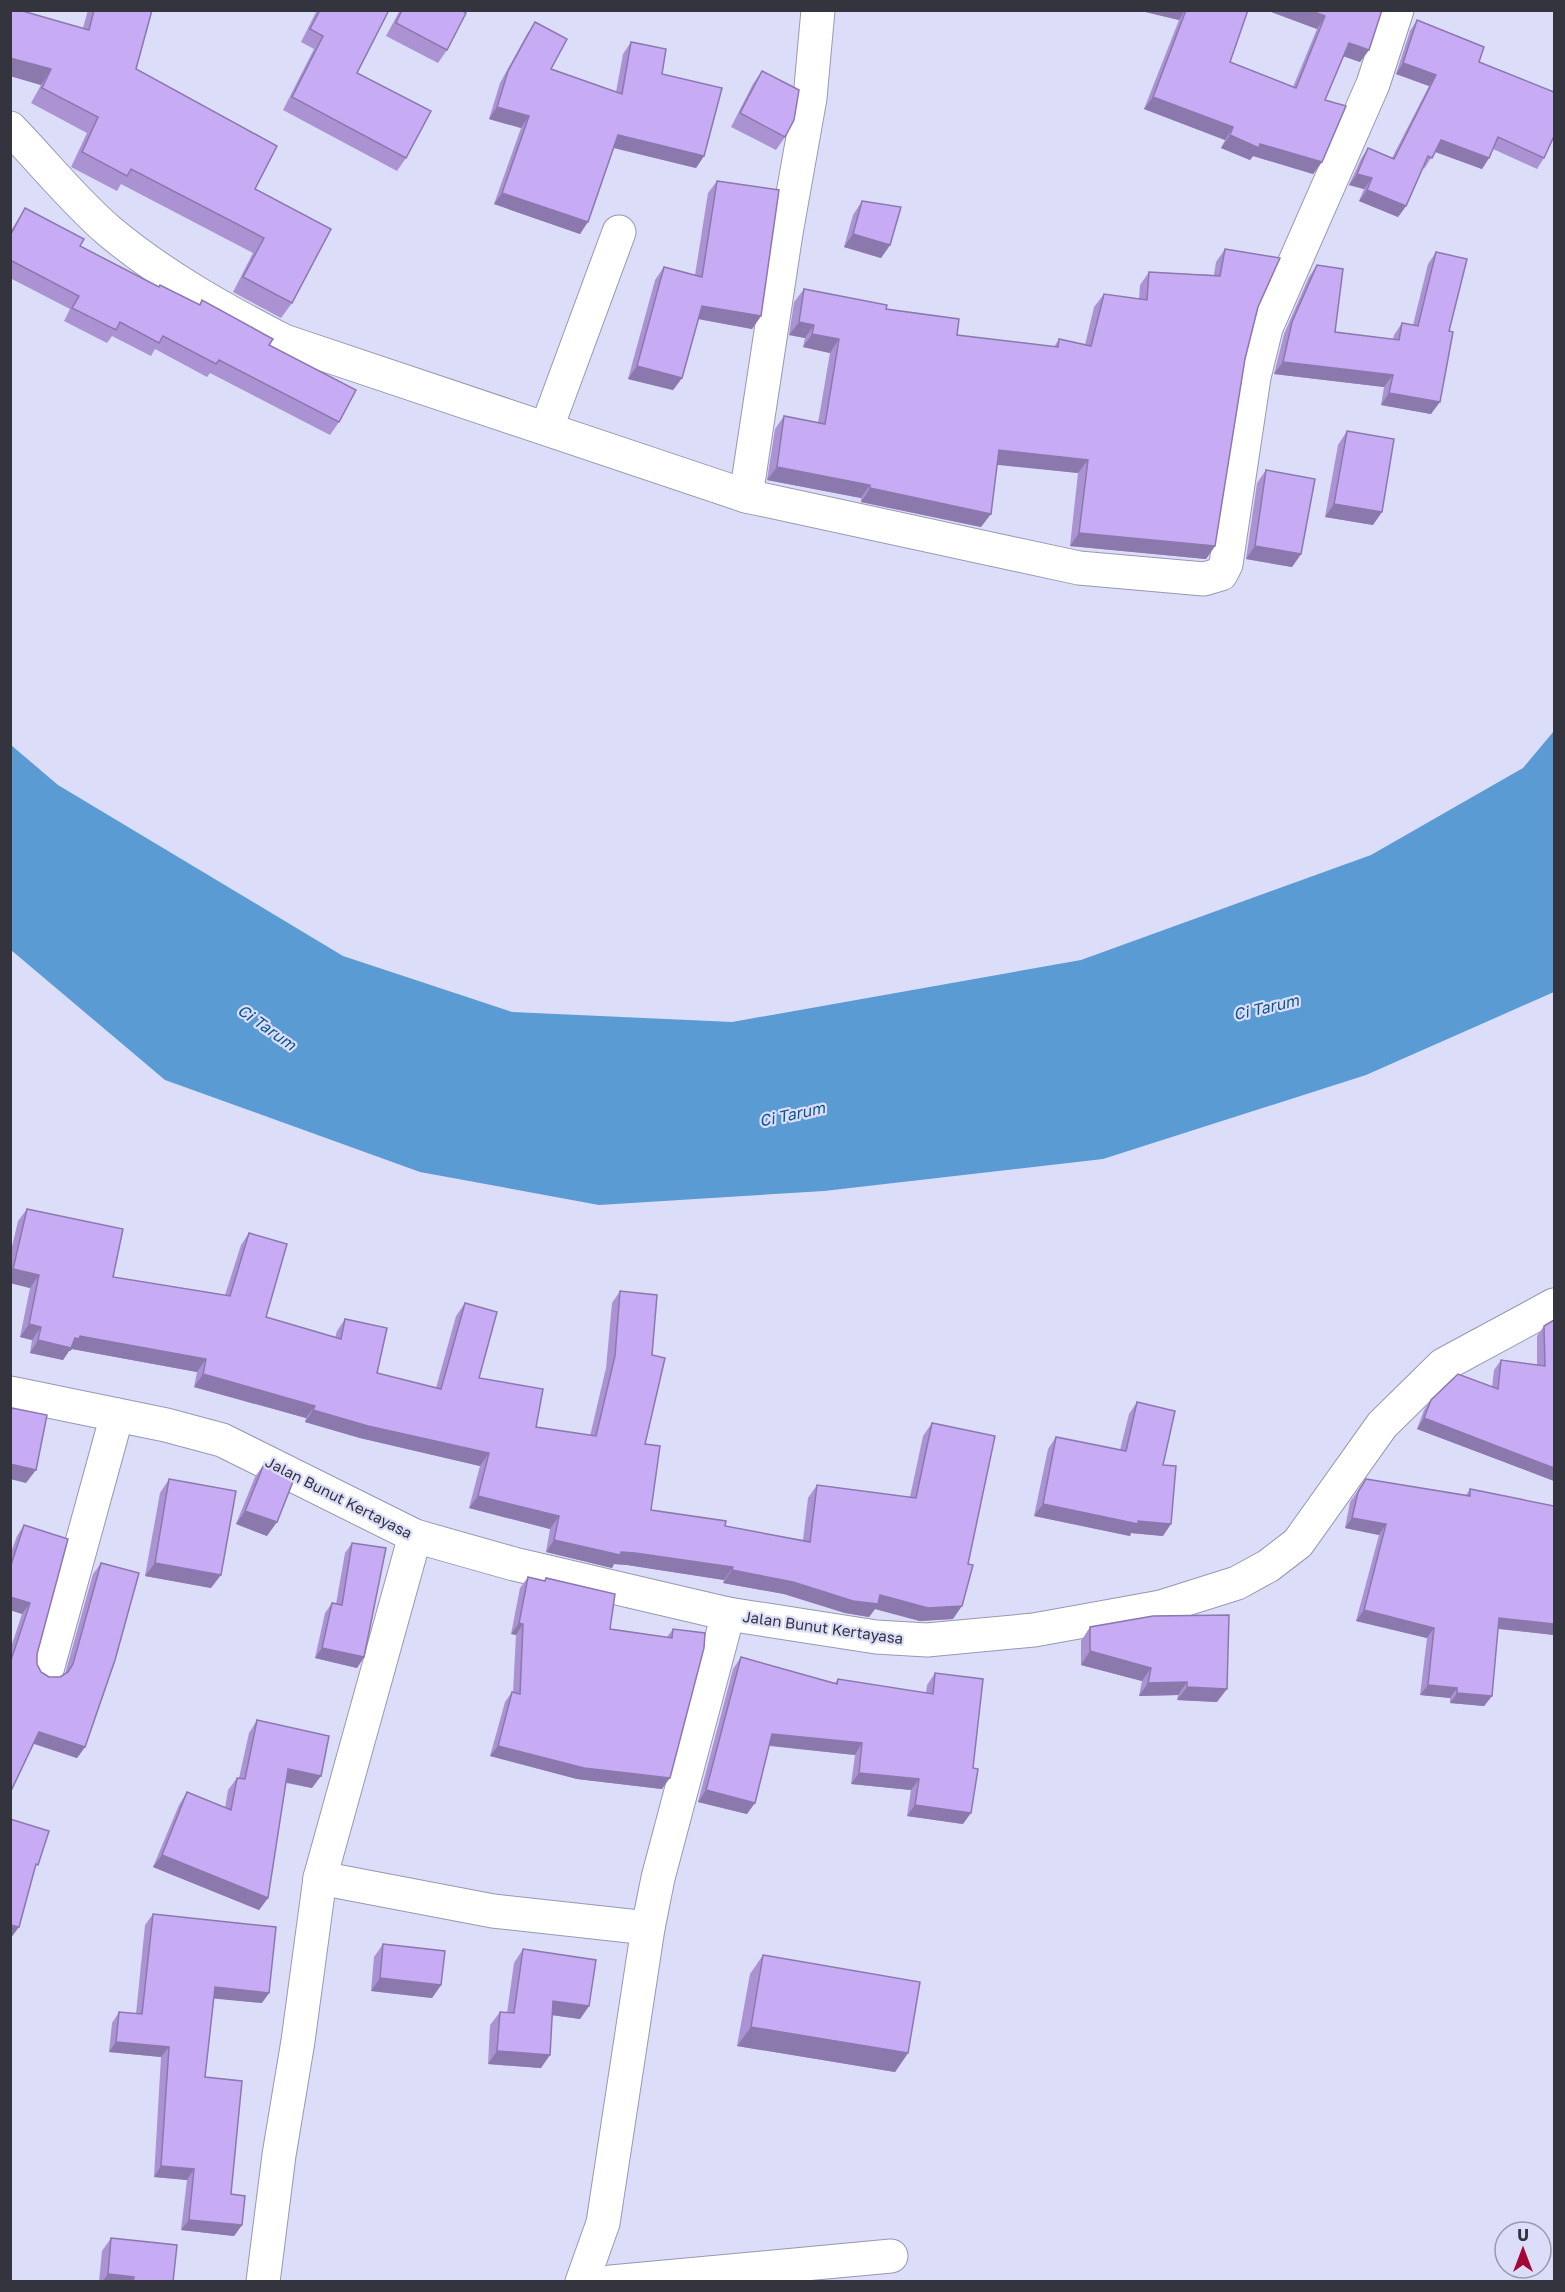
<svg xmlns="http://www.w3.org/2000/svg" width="1565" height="2292" font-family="'Golos Text',sans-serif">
<rect width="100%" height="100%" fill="#dcddf9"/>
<path fill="#5a9bd3" d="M1554 731V992L1366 1075 1103 1159 824 1191 599 1205 420 1172 165 1080 11 950V745L58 785 343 956 512 1012 732 1022 1081 960 1371 855 1523 768Z"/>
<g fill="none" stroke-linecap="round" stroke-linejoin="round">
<defs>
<g id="street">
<path d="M10 128C43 162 74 201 109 231 163 276 222 309 284 341L746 496 1079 568 1204 579 1221 574 1226 564 1254 377 1266 328 1373 84 1397 10"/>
<path d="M547 427 619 232"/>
<path d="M746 496 786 233 810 98 818 10"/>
<path d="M10 1393 166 1425 222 1440 415 1536 514 1564 728 1614 876 1637 927 1640 1034 1630 1161 1607 1237 1583 1268 1566 1298 1543 1382 1425 1443 1365 1554 1305"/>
<path d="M47 1670 117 1415"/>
<path d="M320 1878 493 1911 648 1928"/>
<path d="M263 2282 279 2155 298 2041 320 1878 415 1536"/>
<path d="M582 2282 603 2223 648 1928 658 1878 728 1614"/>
<path d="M611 2282 891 2256"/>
</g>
</defs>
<use href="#street" stroke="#9798b2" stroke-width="35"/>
<use href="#street" stroke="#fff" stroke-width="33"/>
</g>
<g fill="#ab93d3">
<path d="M88 10H152L136 69 255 189 292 303 281 318 233 292 253 253 121 184 117 191 71 167 87 133 31 103 41 85 10 76 83 28Z"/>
<path d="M317 10H389L357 73 406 158 397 171 283 110 314 49 301 42Z"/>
<path d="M400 10H461L447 50 438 63 386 36Z"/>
<path d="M1137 10H1248L1230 62 1293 87 1317 29 1266 10H1382L1369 50 1360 62 1343 56 1325 100 1322 162 1313 174 1253 156 1250 160 1221 148 1225 140 1144 109 1179 20Z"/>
<path d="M1417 20 1479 62 1544 158 1537 169 1493 149 1489 158 1482 169 1435 152 1424 169 1423 168 1406 206 1398 217 1359 201 1364 189 1349 185 1361 159 1368 148 1392 158 1429 86 1396 74 1410 31Z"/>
<path d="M535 22 551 69 616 92 623 54 631 42 662 74 704 156 696 168 614 148 580 234 494 204 521 128 489 119 500 83 527 34Z"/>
<path d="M762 71 785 137 776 150 731 127 753 84Z"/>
<path d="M717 181 761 316 752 329 698 319 682 378 673 390 628 379 655 280 664 267 695 275 708 193Z"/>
<path d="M862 201 890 245 881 258 844 247 853 215Z"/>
<path d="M25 208 80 246 159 287 199 305 202 300 269 345 339 422 330 435 210 373 207 377 155 349 151 356 112 336 107 343 64 321 70 309 10 278V232L17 221Z"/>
<path d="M1225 249 1258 307 1245 359 1215 546 1206 559 1070 546 1078 473 997 464 981 527 861 502V498L767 480 775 429 784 416 818 423 830 353 803 347 805 338 789 335 794 302 804 289 886 309 957 335 1054 347 1059 339 1085 345 1094 307 1104 294 1139 299 1140 285 1149 272 1214 275 1216 262Z"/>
<path d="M1436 252 1449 331 1431 414 1381 405 1384 387 1274 374 1284 334 1309 277 1317 265 1335 332 1393 339 1394 335 1402 323 1413 325 1428 264Z"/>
<path d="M1347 431 1373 525 1325 517 1338 445Z"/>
<path d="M1266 470 1301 554 1292 567 1246 559 1257 483Z"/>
<path d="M27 1209 113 1277 225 1295 241 1245 249 1233 266 1317 335 1338 337 1331 345 1319 377 1373 436 1388 456 1316 465 1303 479 1378 536 1427 590 1436 606 1368 612 1303 620 1291 652 1355 645 1444 651 1510 725 1526 803 1540 808 1498 817 1485 910 1497 923 1436 932 1423 953 1619 920 1621 875 1609 869 1617 845 1613 784 1594 723 1583 724 1580 627 1565 614 1564 612 1568 546 1552 550 1529 469 1508 480 1466 360 1438 305 1422 306 1418 194 1387 197 1372 72 1349 70 1351H69L63 1360 30 1353 32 1340 20 1337 30 1288 10 1283V1255L18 1221Z"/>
<path d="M1554 1320V1481L1417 1429 1424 1410 1431 1400 1492 1387 1494 1370 1501 1360 1537 1365V1336L1544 1326Z"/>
<path d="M1137 1402 1163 1465V1536L1131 1533 1130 1536 1034 1516 1048 1449 1056 1437 1120 1450 1129 1414Z"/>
<path d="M264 1464 267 1536 236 1524 255 1477Z"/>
<path d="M169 1479 211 1588 145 1576 160 1493Z"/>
<path d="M1366 1479 1466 1495 1470 1489 1554 1506V1635L1498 1629 1492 1696 1484 1706 1450 1703V1698L1420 1695 1427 1638 1356 1621 1379 1535 1345 1528 1350 1502Z"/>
<path d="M24 1525 37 1664 41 1672 49 1677H60L65 1674 93 1574 101 1563 85 1747 77 1758 33 1743 10 1793V1650L22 1614 10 1610V1555L17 1536Z"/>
<path d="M352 1543 364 1657 357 1668 315 1658 325 1613 332 1603 336 1604 345 1553Z"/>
<path d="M528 1577 544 1581 546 1578 610 1629 667 1637 673 1629 662 1789 577 1779 490 1756 505 1702 512 1692H513L516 1635 511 1634 520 1588Z"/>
<path d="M1153 1616 1217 1702 1177 1700 1178 1695 1139 1696 1142 1681 1081 1665V1641L1090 1627Z"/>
<path d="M741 1657 835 1683 838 1679 926 1693 927 1685 935 1673 963 1824 907 1816 911 1790 851 1784 855 1755 769 1746 747 1814 698 1802 733 1669Z"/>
<path d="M257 1720 312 1788 286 1783 268 1898 259 1910 153 1867 179 1805 187 1792 225 1808 228 1790 237 1778H239L249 1733Z"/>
<path d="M153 1914 262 2003 214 1998 205 2077 231 2194 242 2225 234 2236 181 2230 187 2180 154 2177 161 2057 109 2052 112 2023 119 2012 136 2014 145 1925Z"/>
<path d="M383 1944 441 1985 432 1998 371 1991 374 1957Z"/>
<path d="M523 1949 589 2006 580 2019 552 2015 541 2068 488 2064 490 2025 500 2012 507 2013 514 1963Z"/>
<path d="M763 1955 908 2053 895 2072 737 2046 750 1974Z"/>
<path d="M111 2238 173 2282H99L102 2251Z"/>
</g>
<g fill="#8b78ac">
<path d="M1137 10H1185L1179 20Z"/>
<path d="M1266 10H1309L1325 16 1317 29Z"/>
<path d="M1349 43 1369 50 1360 62 1340 55Z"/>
<path d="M10 58 51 69 41 85 10 76Z"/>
<path d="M1403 63 1436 75 1429 86 1396 74Z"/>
<path d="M1153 97 1233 127 1225 140 1144 109Z"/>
<path d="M497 107 529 116 521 128 489 119Z"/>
<path d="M618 135 704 156 696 168 610 147Z"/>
<path d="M1230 135 1322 162 1313 174 1253 156 1250 160 1221 148Z"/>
<path d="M1441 140 1489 158 1482 169 1433 151Z"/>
<path d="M1357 174 1372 178 1364 189 1349 185Z"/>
<path d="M1367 190 1406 206 1398 217 1359 201Z"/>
<path d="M502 193 588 222 580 234 494 204Z"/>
<path d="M853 234 890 245 881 258 844 247Z"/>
<path d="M702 306 761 316 752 329 693 318Z"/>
<path d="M799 322 814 325 805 338 789 335Z"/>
<path d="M812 334 839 339 830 353 803 347Z"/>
<path d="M1283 362 1393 375 1384 387 1274 374Z"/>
<path d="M637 366 682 378 673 390 628 379Z"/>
<path d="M1389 393 1440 402 1431 414 1381 405Z"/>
<path d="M999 450 1088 460 1078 473 989 464Z"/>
<path d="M777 467 870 485 861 498 767 480Z"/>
<path d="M870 488 991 514 981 527 861 502Z"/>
<path d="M1334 504 1382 512 1373 525 1325 517Z"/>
<path d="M1079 533 1215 546 1206 559 1070 546Z"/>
<path d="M1255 546 1301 554 1292 567 1246 559Z"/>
<path d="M13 1269 39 1275 30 1288 10 1283V1274Z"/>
<path d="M29 1324 41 1327 32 1340 20 1337Z"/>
<path d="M80 1336 206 1359 197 1372 72 1349 70 1351H69L63 1360 30 1353 38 1340 75 1338Z"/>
<path d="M203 1374 315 1406 306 1418 194 1387Z"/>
<path d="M313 1410 489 1453 480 1466 360 1438 305 1422Z"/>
<path d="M1424 1418 1554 1468V1481L1417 1429Z"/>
<path d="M10 1464 36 1470 26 1483 10 1479Z"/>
<path d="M478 1496 559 1516 550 1529 469 1508Z"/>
<path d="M1043 1504 1171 1524 1163 1536 1131 1533 1130 1536 1034 1516Z"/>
<path d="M245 1511 277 1522 267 1536 236 1524Z"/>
<path d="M1352 1518 1386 1524 1379 1535 1345 1528Z"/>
<path d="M554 1540 621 1552 635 1553 733 1567 724 1580 627 1565 614 1564 612 1568 546 1552Z"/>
<path d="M155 1563 221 1575 211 1588 145 1576Z"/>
<path d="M732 1570 880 1595 962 1606 953 1619 920 1621 875 1609 869 1617 845 1613 784 1594 723 1583Z"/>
<path d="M10 1597 30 1603 22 1614 10 1610Z"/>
<path d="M1364 1610 1434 1628 1427 1638 1356 1621Z"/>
<path d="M1499 1618 1554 1624V1635L1492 1628Z"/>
<path d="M519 1623 523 1624 516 1635 511 1634Z"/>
<path d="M322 1648 364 1657 357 1668 315 1658Z"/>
<path d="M1090 1651 1151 1668 1142 1681 1081 1665Z"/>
<path d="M1187 1682 1178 1695 1139 1696 1148 1683Z"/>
<path d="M1428 1685 1457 1688 1450 1698 1420 1695Z"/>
<path d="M1187 1687 1227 1689 1217 1702 1177 1700Z"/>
<path d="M1457 1693 1492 1696 1484 1706 1450 1703Z"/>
<path d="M39 1732 85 1747 77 1758 31 1743Z"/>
<path d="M772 1734 862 1743 855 1755 764 1745Z"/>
<path d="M498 1746 670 1778 662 1789 577 1779 490 1756Z"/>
<path d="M288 1769 321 1776 312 1788 280 1781Z"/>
<path d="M859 1773 919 1779 911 1790 851 1784Z"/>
<path d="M706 1790 755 1803 747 1814 698 1802Z"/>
<path d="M915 1805 971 1813 963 1824 907 1816Z"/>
<path d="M162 1855 268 1898 259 1910 153 1867Z"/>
<path d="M10 1925 19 1927 11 1938H10Z"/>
<path d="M380 1978 441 1985 432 1998 371 1991Z"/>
<path d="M215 1987 269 1993 262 2003 208 1998Z"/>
<path d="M553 2001 589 2006 580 2019 544 2014Z"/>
<path d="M751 2027 908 2053 895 2072 737 2046Z"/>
<path d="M116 2042 169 2047 161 2057 109 2052Z"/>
<path d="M497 2051 550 2055 541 2068 488 2064Z"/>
<path d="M161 2166 194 2169 187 2180 154 2177Z"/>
<path d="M189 2220 242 2225 234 2236 181 2230Z"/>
<path d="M108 2274 134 2277 130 2282H102Z"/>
</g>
<g fill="#c7abf5" stroke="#8b78ac" stroke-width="1.5">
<path d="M10 10H19L89 30 94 10H152L136 69 277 146 255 189 331 229 292 303 243 277 264 238 131 169 127 176 82 152 98 117 42 88 51 69 10 58Z"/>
<path d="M320 10H389L357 73 431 111 406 158 292 97 323 36 310 29Z"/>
<path d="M402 10H461L466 13 447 50 396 23Z"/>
<path d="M1186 10H1248L1230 62 1296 88 1325 16 1309 10H1382L1369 50 1349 43 1325 100 1346 106 1322 162 1260 144 1259 148 1230 135 1233 127 1153 97Z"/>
<path d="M1417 20 1484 47 1479 62 1554 92V136L1544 158 1498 137 1489 158 1441 140 1432 158 1428 156 1406 206 1367 190 1372 178 1357 174 1368 148 1394 159 1436 75 1403 63Z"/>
<path d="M535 22 567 39 551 69 622 94 631 42 666 49 662 74 722 88 704 156 618 135 588 222 502 193 529 116 497 107 508 71Z"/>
<path d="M762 71 799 90 794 120 785 137 740 113Z"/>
<path d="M717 181 779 190 761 316 702 306 682 378 637 366 664 267 702 277Z"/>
<path d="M862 201 901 207 890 245 853 234Z"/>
<path d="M25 208 84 239 80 246 159 287 160 285 200 305 202 300 273 339 269 345 356 390 339 422 219 360 216 364 163 336 159 343 120 322 116 330 72 308 79 296 10 260V236Z"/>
<path d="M1225 249 1280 258 1258 307 1245 359 1215 546 1079 533 1088 460 999 450 991 514 870 488V485L777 467 784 416 825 424 839 339 812 334 814 325 799 322 804 289 887 305 886 309 959 319 957 335 1058 347 1059 339 1091 346 1104 294 1147 300 1149 272 1220 276Z"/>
<path d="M1436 252 1467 259 1449 331 1453 332 1440 402 1389 393 1393 375 1283 362 1292 322 1317 265 1343 269 1335 332 1399 340 1402 323 1418 326Z"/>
<path d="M1347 431 1394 439 1382 512 1334 504Z"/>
<path d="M1266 470 1315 479 1301 554 1255 546Z"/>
<path d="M27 1209 123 1229 113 1277 230 1296 249 1233 287 1244 266 1317 341 1339 345 1319 387 1328 377 1373 441 1389 465 1303 497 1312 479 1378 543 1389 536 1427 596 1436 615 1356 620 1291 657 1295 652 1355 665 1358 645 1444 660 1446 651 1510 726 1521 725 1526 810 1542 817 1485 916 1498 932 1423 995 1436 968 1564 973 1565 962 1606 928 1608 880 1595 878 1604 853 1601 793 1582 732 1570 733 1567 635 1553 621 1552 620 1555 554 1540 559 1516 478 1496 489 1453 368 1426 313 1410 315 1406 203 1374 206 1359 80 1336 79 1339 75 1338 71 1348 38 1340 41 1327 29 1324 39 1275 13 1269Z"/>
<path d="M1554 1320V1468L1424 1418 1431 1400 1458 1374 1498 1389 1501 1360 1545 1366 1544 1326Z"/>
<path d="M1137 1402 1175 1411 1163 1465 1176 1466 1171 1524 1138 1521V1524L1043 1504 1056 1437 1126 1451Z"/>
<path d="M12 1408 47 1415 36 1470 10 1464V1416Z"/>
<path d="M264 1464 294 1479 277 1522 245 1511Z"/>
<path d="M169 1479 236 1491 221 1575 155 1563Z"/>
<path d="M1366 1479 1470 1496V1489L1554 1506V1624L1499 1618 1492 1696 1457 1693V1688L1428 1685 1434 1628 1364 1610 1386 1524 1352 1518 1358 1492Z"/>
<path d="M24 1525 68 1539 37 1654V1664L41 1672 49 1677H60L68 1672 73 1664 101 1563 139 1573 115 1660 85 1747 39 1732 10 1793V1663L30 1603 10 1597V1568Z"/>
<path d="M352 1543 386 1548 364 1657 322 1648 332 1603 342 1605Z"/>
<path d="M528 1577 545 1581 546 1578 615 1594 610 1629 672 1638 673 1629 705 1633 704 1648 670 1778 584 1768 498 1746 512 1692 520 1694 523 1624 519 1623Z"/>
<path d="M1229 1615 1227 1689 1187 1687V1682L1148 1683 1151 1668 1090 1651V1627L1153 1616Z"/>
<path d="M741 1657 837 1684 838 1679 933 1694 935 1673 983 1679 973 1768 978 1769 971 1813 915 1805 919 1779 859 1773 862 1743 772 1734 755 1803 706 1790Z"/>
<path d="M257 1720 329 1736 321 1776 288 1769 268 1898 162 1855 187 1792 231 1810 237 1778 245 1779Z"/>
<path d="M10 1819 49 1831 38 1865 36 1864 19 1927 10 1925Z"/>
<path d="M153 1914 276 1927 269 1993 215 1987 205 2077 242 2081 231 2194 245 2196 242 2225 189 2220 194 2169 161 2166 169 2047 116 2042 119 2012 142 2014Z"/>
<path d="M383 1944 445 1951 441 1985 380 1978Z"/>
<path d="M523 1949 596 1960 589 2006 553 2001 550 2055 497 2051 500 2012 514 2013Z"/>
<path d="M763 1955 920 1982 908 2053 751 2027Z"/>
<path d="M111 2238 177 2245 173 2282H133L134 2277 108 2274Z"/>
</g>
<g text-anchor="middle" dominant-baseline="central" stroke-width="4.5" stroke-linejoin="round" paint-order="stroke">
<g font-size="15" fill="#34343f" stroke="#dcddf9">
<text transform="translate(339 1497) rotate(27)">Jalan Bunut Kertayasa</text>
<text transform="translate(823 1627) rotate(8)">Jalan Bunut Kertayasa</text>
</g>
<g font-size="16" font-style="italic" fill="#0a578b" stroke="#dcddf9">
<text transform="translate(1266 1007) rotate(-13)">Ci Tarum</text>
<text transform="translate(267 1027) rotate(35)">Ci Tarum</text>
<text transform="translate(792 1114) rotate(-12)">Ci Tarum</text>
</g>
</g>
<rect width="1565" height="2292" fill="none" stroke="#34343f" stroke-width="24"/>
<g transform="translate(1523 2250)"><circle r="28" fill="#dcddf9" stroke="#9999af" stroke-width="1.5"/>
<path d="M0-4.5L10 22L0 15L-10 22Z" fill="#a40736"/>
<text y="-9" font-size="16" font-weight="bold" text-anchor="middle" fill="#34343f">U</text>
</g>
</svg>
